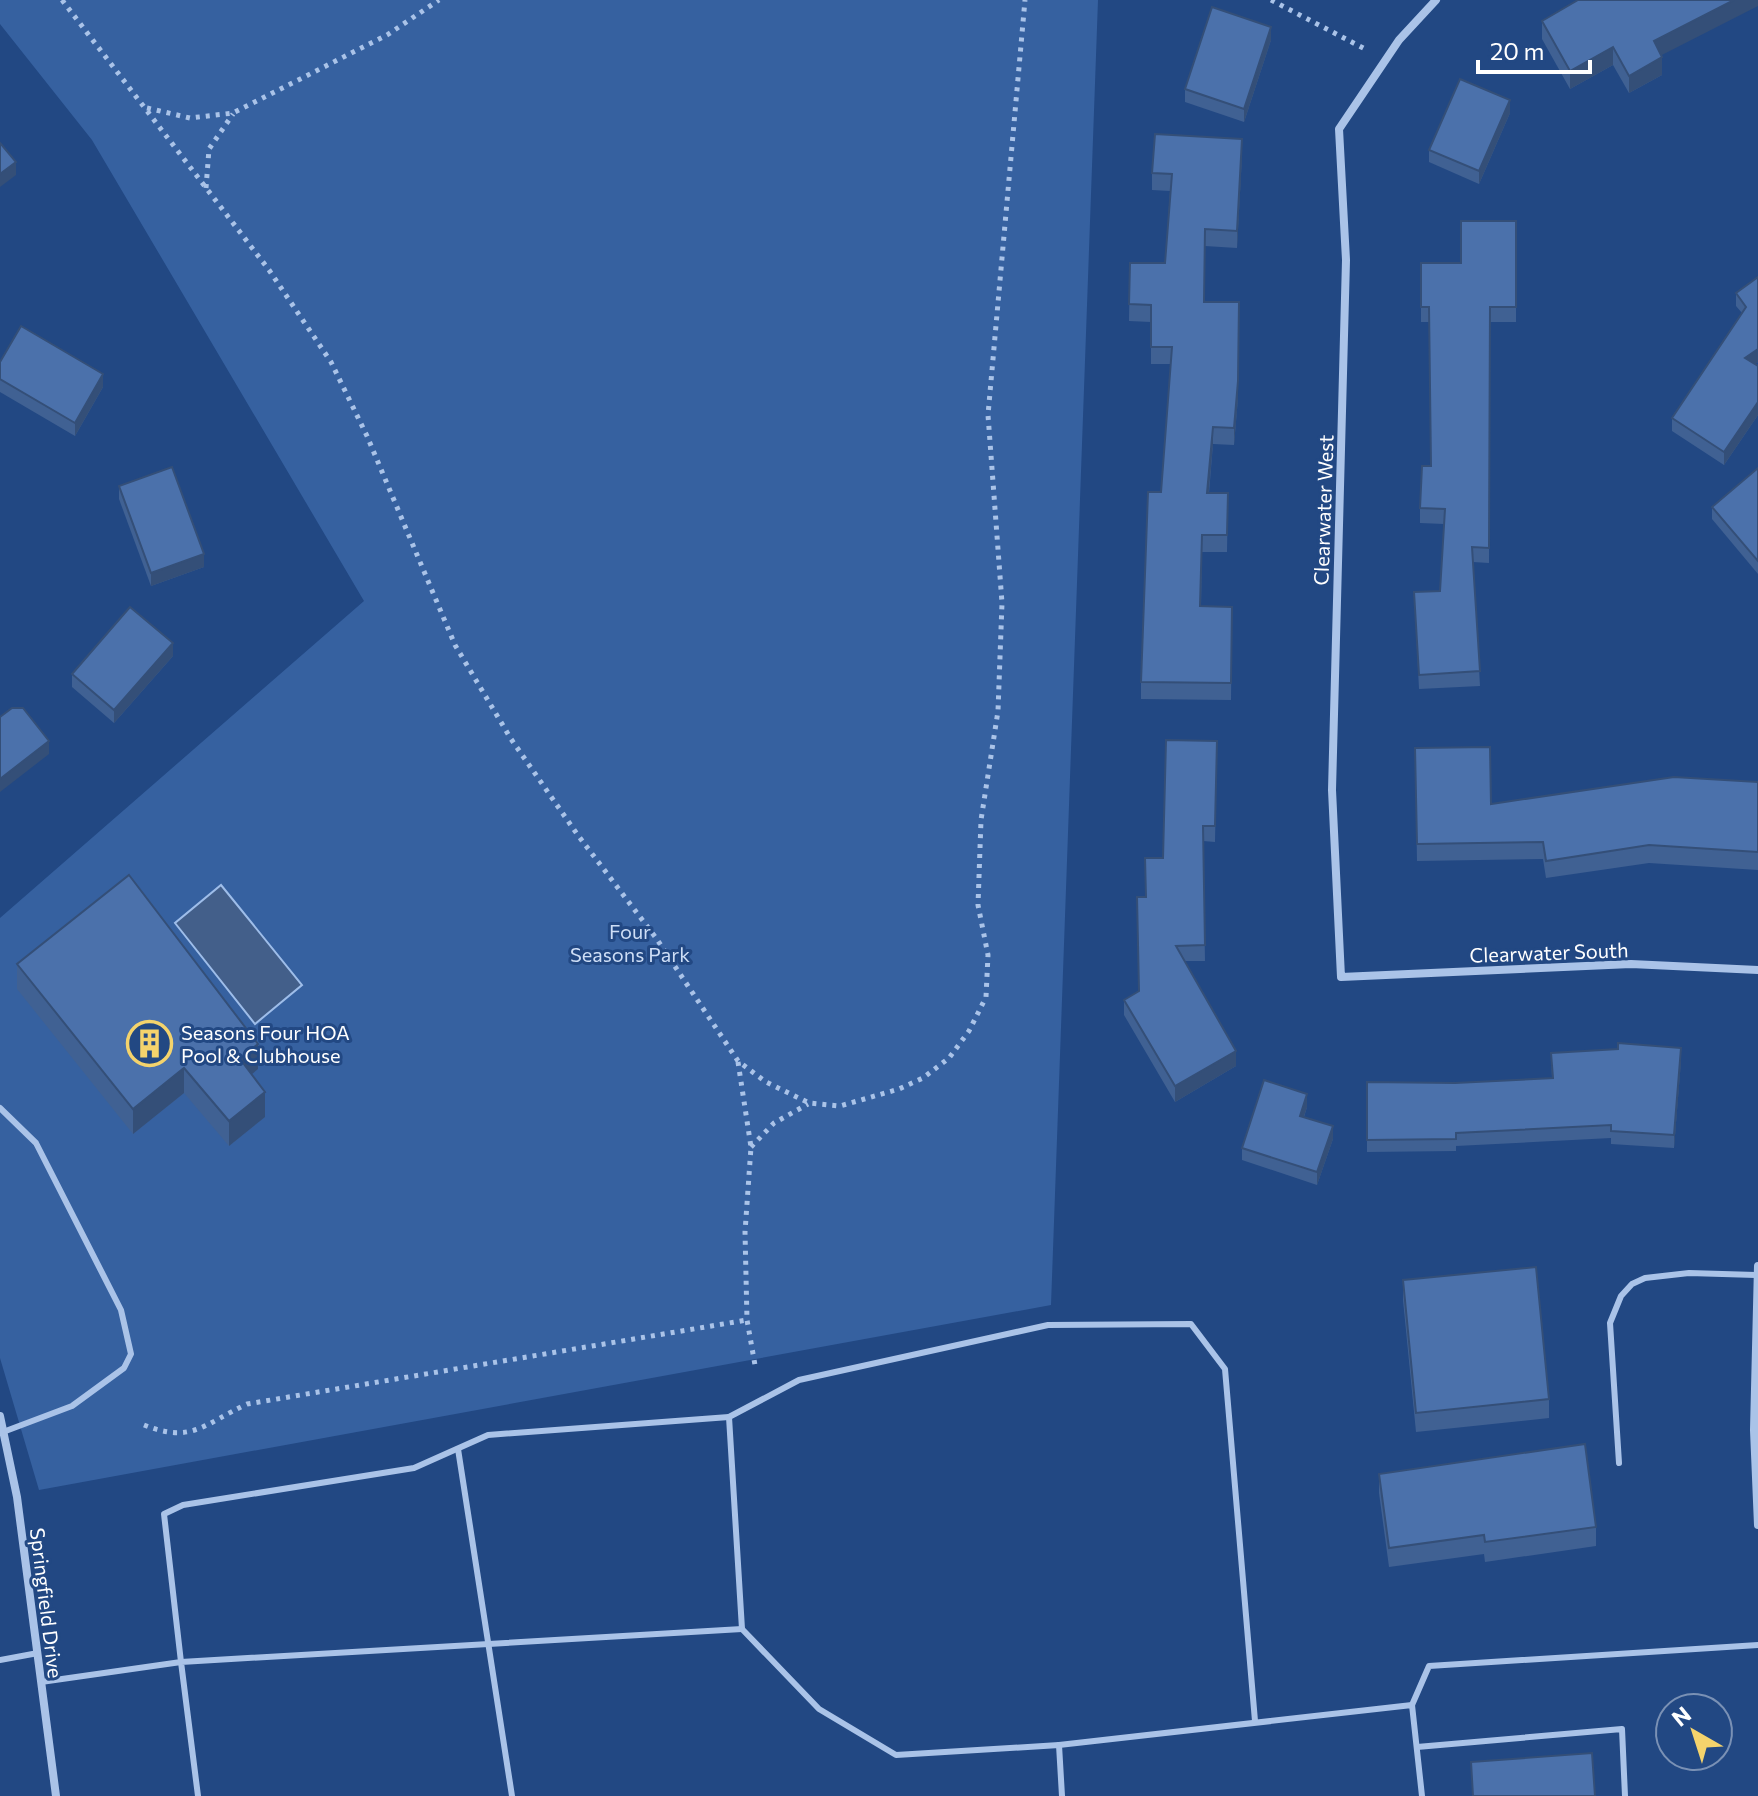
<svg xmlns="http://www.w3.org/2000/svg" width="1758" height="1796" font-family="Commissioner,sans-serif">
<rect width="100%" height="100%" fill="#224883"/>
<path fill="#3661a0" d="M0 0H1098L1051 1305 39 1490 0 1358V918L364 601 92 140 0 24Z"/>
<path fill="#435f8a" stroke="#9ebde9" stroke-width="2" d="M221 885 302 985 255 1024 175 923Z"/>
<g fill="none" stroke-linecap="round" stroke-linejoin="round">
<g stroke="#aac3e8" stroke-width="5" stroke-dasharray="4 6" stroke-linecap="butt">
<path d="M62 0 269 270 331 362 367 436 455 645 511 739 577 834 656 938 738 1061 766 1082 809 1103 840 1106 899 1089 923 1078 949 1058 969 1031 986 997 988 955 978 905 981 820 998 711 1002 603 988 415 1025 0"/>
<path d="M1271 0 1367 50"/>
<path d="M147 108 190 118 233 113 387 35 439 0"/>
<path d="M206 188 209 149 233 114"/>
<path d="M738 1062 751 1147 745 1232 747 1320 755 1365"/>
<path d="M751 1147 774 1123 808 1104"/>
<path d="M144 1425C192 1444 204 1424 247 1404L747 1320"/>
</g>
<g stroke="#aac3e8" stroke-width="6">
<path d="M0 1108 36 1143 121 1310 131 1354 124 1368 72 1406 3 1432"/>
<path d="M729 1417 799 1380 1048 1325 1191 1324 1225 1369 1255 1721"/>
<path d="M458 1449 512 1796"/>
<path d="M1619 1463 1610 1323 1621 1296 1632 1284 1645 1278 1689 1273 1756 1275"/>
<path d="M0 1660 38 1653"/>
<path d="M41 1682 181 1662 164 1514 183 1505 414 1468 488 1435 729 1417 742 1629 819 1709 896 1755 1059 1745 1062 1796"/>
<path d="M1412 1705 1429 1666 1758 1645"/>
<path d="M1059 1745 1412 1705 1422 1796"/>
<path d="M1417 1747 1622 1729 1625 1796"/>
<path d="M198 1796 181 1662 742 1629"/>
</g>
<g stroke="#aac3e8" stroke-width="8">
<path d="M1436 0 1399 40 1339 129 1346 260 1332 790 1341 977 1631 964 1758 970"/>
<path d="M1758 1266 1754 1430 1758 1525"/>
<path d="M0 1416 17 1497 56 1796"/>
</g>
</g>
<g fill="#406193">
<path d="M1542 21 1662 55V75L1629 93 1613 65 1570 89 1542 39Z"/>
<path d="M1271 40 1244 122 1185 102V89Z"/>
<path d="M1510 113 1479 184 1429 162V150Z"/>
<path d="M1242 156 1237 248 1205 246 1204 302 1238 398 1234 445 1213 444 1209 493H1228L1227 552H1202L1201 606 1232 607 1231 700 1141 699V682L1161 492 1171 364H1151V322L1129 321 1130 263H1165L1170 191 1152 190V173Z"/>
<path d="M1516 221V322H1490L1489 563 1473 562 1480 686 1419 689 1414 592 1440 591 1444 524 1420 523V508L1431 466 1429 322H1421V263H1461Z"/>
<path d="M1758 277V362L1755 364 1758 366V415L1724 465 1672 431V418L1742 313 1736 306V293Z"/>
<path d="M0 362 103 387 75 436 0 392Z"/>
<path d="M1758 468V574L1712 519V507Z"/>
<path d="M119 486 204 567 151 586 119 499Z"/>
<path d="M173 656 114 723 72 687V674Z"/>
<path d="M1217 741 1215 842 1203 841 1205 961H1185L1236 1066 1175 1102 1124 1015V1000L1139 991 1146 897Z"/>
<path d="M1415 748 1491 804 1758 782V870L1649 863 1546 878 1543 859 1417 861Z"/>
<path d="M17 964 258 1069 251 1074 265 1117 229 1146 184 1093 133 1134 17 989Z"/>
<path d="M1551 1053 1681 1061 1674 1148 1611 1144V1138L1456 1146V1151L1367 1152V1082L1455 1083 1552 1078Z"/>
<path d="M1307 1107 1304 1117 1333 1139 1317 1185 1242 1160V1148Z"/>
<path d="M1403 1280 1549 1399V1418L1416 1432 1403 1300Z"/>
<path d="M1379 1474 1596 1527V1546L1485 1562 1484 1554 1389 1567 1379 1493Z"/>
</g>
<g fill="#344f78">
<path d="M1734 0H1758V6L1654 59V41Z"/>
<path d="M1271 27V40L1244 122V109Z"/>
<path d="M1613 47V65L1570 89V71Z"/>
<path d="M1662 57V75L1629 93V76Z"/>
<path d="M1510 100V113L1479 184V171Z"/>
<path d="M1242 139V156L1237 248V231Z"/>
<path d="M16 162V175L0 187V174Z"/>
<path d="M1239 302 1238 398 1234 445V428Z"/>
<path d="M1758 349V362L1745 371V358Z"/>
<path d="M103 374V387L75 436V423Z"/>
<path d="M1758 402V415L1724 465V452Z"/>
<path d="M1213 427V444L1207 510V493Z"/>
<path d="M204 554V567L151 586V573Z"/>
<path d="M173 643V656L114 723V710Z"/>
<path d="M49 741V754L0 792V779Z"/>
<path d="M258 1044V1069L240 1084V1059Z"/>
<path d="M1681 1048V1061L1674 1148V1135Z"/>
<path d="M1236 1051V1066L1175 1102V1086Z"/>
<path d="M184 1068V1093L133 1134V1109Z"/>
<path d="M265 1092V1117L229 1146V1121Z"/>
<path d="M1307 1094V1107L1300 1128V1116Z"/>
<path d="M1333 1126V1139L1317 1185V1172Z"/>
</g>
<g fill="#4b71ab" stroke="#344f78" stroke-width="2">
<path d="M1578 0H1734L1654 41 1662 57 1629 76 1613 47 1570 71 1542 21Z"/>
<path d="M1212 7 1271 27 1244 109 1185 89Z"/>
<path d="M1460 79 1510 100 1479 171 1429 150Z"/>
<path d="M1155 134 1242 139 1237 231 1205 229 1204 302H1239L1238 381 1234 428 1213 427 1207 493H1228L1227 535H1202L1200 606 1232 607 1231 683 1141 682 1148 492H1161L1172 347H1151V305L1129 304 1130 263H1165L1172 174 1152 173Z"/>
<path d="M0 143 16 162 0 174Z"/>
<path d="M1461 221H1516V307H1490L1489 548 1472 547 1480 671 1419 675 1414 592 1440 591 1445 509 1420 508 1422 466H1431L1429 307H1421V263H1461Z"/>
<path d="M1758 277V349L1745 358 1758 366V402L1724 452 1672 418 1746 307 1736 293Z"/>
<path d="M21 326 103 374 75 423 0 379V362Z"/>
<path d="M172 467 204 554 151 573 119 486Z"/>
<path d="M1758 468V561L1712 507Z"/>
<path d="M130 607 173 643 114 710 72 674Z"/>
<path d="M12 708H23L49 741 0 779V717Z"/>
<path d="M1166 740 1217 741 1215 826H1203L1205 945 1176 946 1236 1051 1175 1086 1124 1000 1139 991 1137 897H1146L1145 858H1163Z"/>
<path d="M1490 747 1491 804 1674 777 1758 782V852L1649 845 1546 861 1543 842 1417 844 1415 748Z"/>
<path d="M129 875 258 1044 240 1059 265 1092 229 1121 184 1068 133 1109 17 964Z"/>
<path d="M1618 1043 1681 1048 1674 1135 1611 1131V1125L1456 1133V1139L1367 1140V1082L1455 1083 1553 1078 1551 1053 1618 1049Z"/>
<path d="M1264 1080 1307 1094 1300 1116 1333 1126 1317 1172 1242 1148Z"/>
<path d="M1536 1267 1549 1399 1416 1413 1403 1280Z"/>
<path d="M1585 1444 1596 1527 1485 1542 1484 1535 1389 1548 1379 1474Z"/>
<path d="M1592 1753 1595 1796H1473L1471 1762Z"/>
</g>
<defs>
<symbol id="building-ring" viewBox="-11 -11 22 22"><circle r="9.5" fill="#224883" stroke="#f4d36c" stroke-width="1.5"/><path d="M-4-6H4V6H1V3H-1V6H-4ZM-2.5-4.3h1.7v1.8h-1.7ZM.8-4.3h1.7v1.8H.8ZM-2.5-1h1.7V.8h-1.7ZM.8-1h1.7V.8H.8Z" fill="#f4d36c"/></symbol>
</defs>
<g fill-rule="evenodd">
<use href="#building-ring" x="124" y="1018" width="51" height="51"/>
</g>
<g text-anchor="middle" dominant-baseline="central" stroke-width="6" stroke-linejoin="round" paint-order="stroke">
<g font-size="20" fill="#fff" stroke="#224883">
<text transform="translate(1323 510) rotate(-88)">Clearwater West</text>
<text transform="translate(1549 952) rotate(-2)">Clearwater South</text>
<text transform="translate(47 1603) rotate(83)">Springfield Drive</text>
</g>
<g font-size="20" fill="#cedef6" stroke="#224883">
<text x="630" y="931">Four<tspan x="630" dy="23">Seasons Park</tspan></text>
</g>
<g font-size="20" fill="#fff" stroke="#224883" text-anchor="start">
<text x="181" y="1032">Seasons Four HOA<tspan x="181" dy="23">Pool &amp; Clubhouse</tspan></text>
</g>
</g>
<g transform="translate(1694 1732) rotate(321)"><circle r="38" fill="#224883" stroke="#7a91b5" stroke-width="2"/>
<path d="M0-6L14 30L0 20L-14 30Z" fill="#f4d36c"/>
<text y="-12" font-size="22" font-weight="bold" text-anchor="middle" fill="#ffffff">N</text>
</g>
<path d="M1478 60v12h112v-12" fill="none" stroke="#ffffff" stroke-width="4"/>
<text x="1490" y="60" font-size="24" fill="#ffffff" stroke="#224883" stroke-width="6" paint-order="stroke">20 m</text>
</svg>
